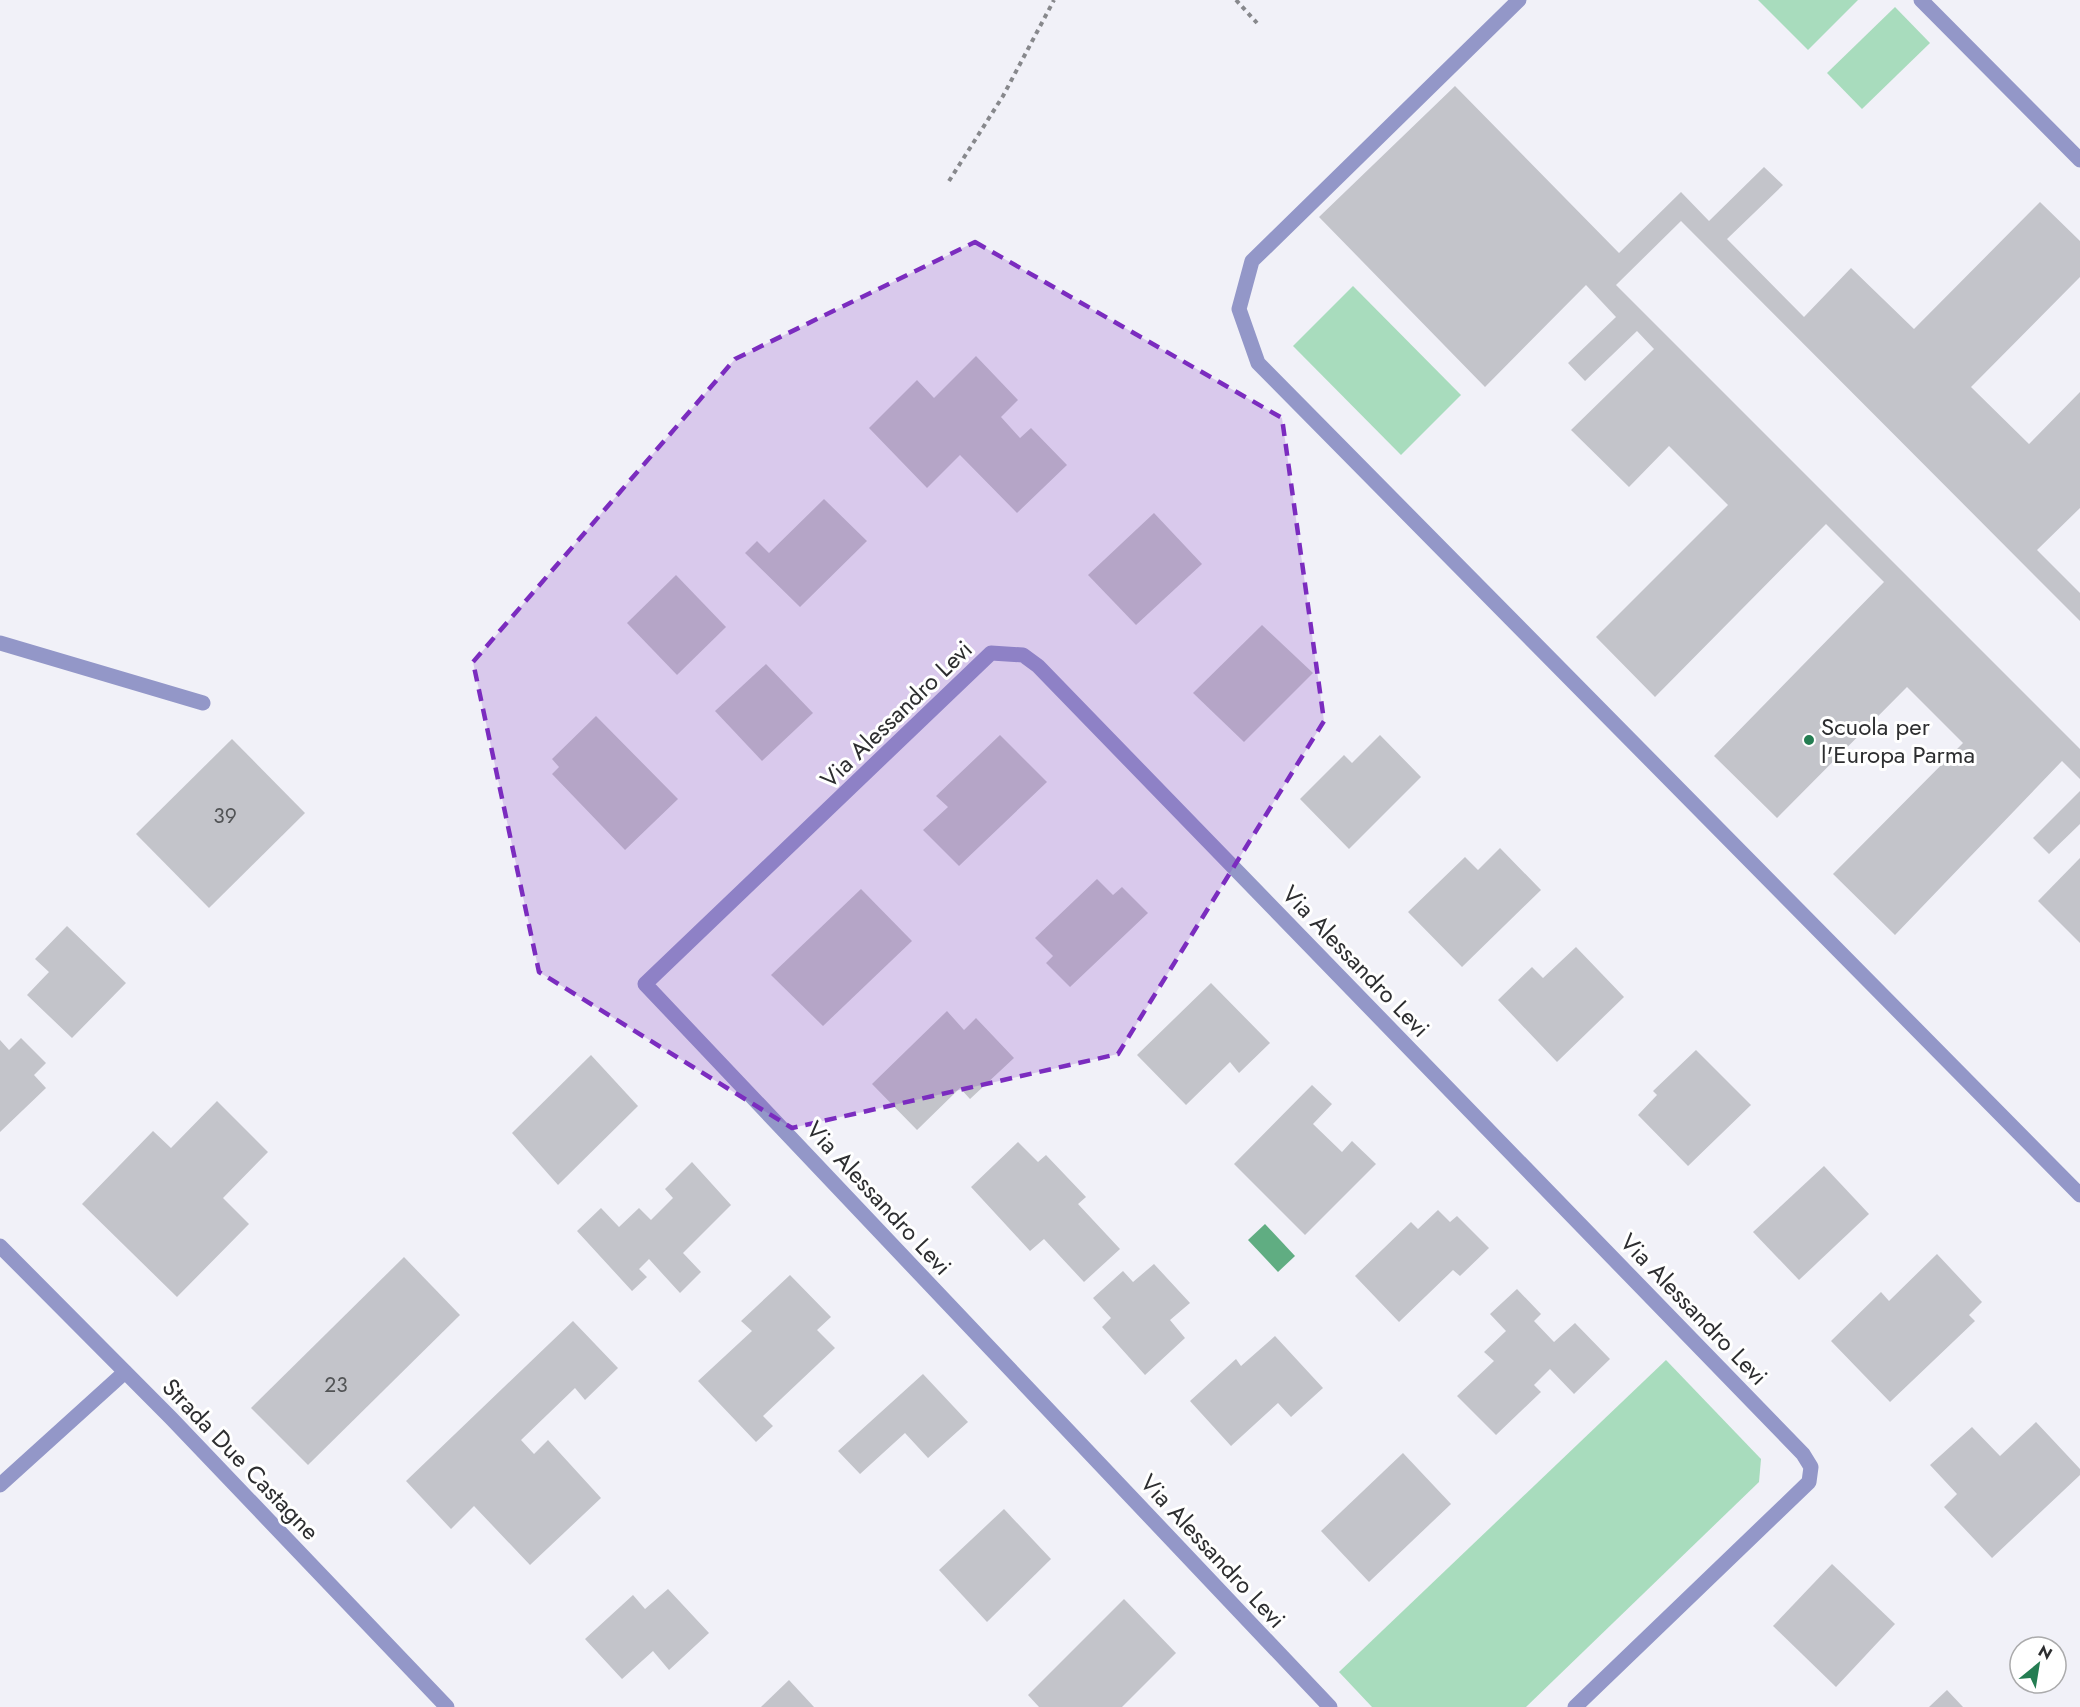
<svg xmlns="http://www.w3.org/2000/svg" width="2080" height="1707" font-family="Jost,sans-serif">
<rect width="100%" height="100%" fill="#f1f1f8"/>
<g fill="#a8dcbd">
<path d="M1758 0H1858L1808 50Z"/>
<path d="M1895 7 1930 43 1862 109 1827 73Z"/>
<path d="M1353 286 1461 395 1401 455 1293 346Z"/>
<path d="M1666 1360 1761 1459 1759 1482 1526 1707H1372L1339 1672Z"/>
</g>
<path fill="#60ad82" d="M1265 1224 1295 1256 1278 1272 1248 1240Z"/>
<g fill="#c3c4ca">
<path d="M1455 86 1619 253 1681 192 1709 221 1764 167 1783 185 1727 239 1804 317 1851 268 1914 329 2040 202 2080 241V277L1971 387 2029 444 2080 392V508L2037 550 2080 593V621L1681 221 1616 285 2080 749V779L2062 761 1895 935 1833 874 1963 743 1907 687 1777 818 1714 756 1884 582 1826 524 1655 697 1596 637 1728 505 1669 446 1629 487 1571 430 1654 349 1637 331 1585 381 1568 363 1616 317 1586 285 1485 387 1319 217Z"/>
<path d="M976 356 1018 400 1001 417 1020 438 1031 428 1067 465 1017 513 960 455 927 488 869 428 917 380 934 398Z"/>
<path d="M824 499 867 541 800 607 745 553 757 541 769 553Z"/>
<path d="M1154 513 1202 564 1136 625 1088 575Z"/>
<path d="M676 575 726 627 677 675 627 623Z"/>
<path d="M1262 625 1313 673 1244 742 1193 693Z"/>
<path d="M766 664 813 713 762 761 715 711Z"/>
<path d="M596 716 678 799 625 850 552 774 559 767 552 759Z"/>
<path d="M1000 735 1047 782 959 866 923 830 948 807 936 796Z"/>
<path d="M1380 735 1421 777 1349 849 1300 799 1344 755 1352 763Z"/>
<path d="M232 739 305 813 209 908 136 834Z"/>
<path d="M2080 791V824L2049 854 2033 838Z"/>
<path d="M1500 848 1541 890 1462 967 1408 912 1465 857 1478 870Z"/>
<path d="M2080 858V943L2038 901Z"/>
<path d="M1097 879 1113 895 1122 887 1148 913 1070 987 1046 963 1053 956 1035 938Z"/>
<path d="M861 889 912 941 823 1026 771 975Z"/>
<path d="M67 926 126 983 72 1038 27 995 49 972 35 959Z"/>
<path d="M1576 947 1624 997 1557 1062 1498 1000 1532 967 1543 978Z"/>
<path d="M1211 983 1270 1043 1239 1073 1230 1062 1186 1105 1137 1055Z"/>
<path d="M947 1011 964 1030 976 1018 1014 1058 970 1099 960 1088 917 1130 872 1084Z"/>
<path d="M21 1038 46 1063 34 1075 46 1088 0 1132V1040L9 1050Z"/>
<path d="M1696 1050 1751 1105 1688 1166 1638 1115 1657 1095 1653 1091Z"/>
<path d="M591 1055 638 1106 558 1185 512 1133Z"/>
<path d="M1312 1085 1332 1104 1313 1124 1342 1152 1352 1141 1376 1164 1305 1235 1234 1164Z"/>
<path d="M217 1101 268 1152 223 1198 249 1224 177 1297 82 1204 153 1131 171 1148Z"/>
<path d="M1018 1142 1038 1162 1046 1155 1086 1197 1078 1204 1120 1249 1084 1282 1044 1239 1030 1251 971 1187Z"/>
<path d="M692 1162 731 1205 683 1253 701 1272 680 1293 649 1259 639 1269 647 1277 632 1291 577 1231 601 1208 619 1227 639 1208 651 1220 673 1198 665 1189Z"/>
<path d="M1824 1166 1869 1214 1799 1280 1753 1232Z"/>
<path d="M1438 1210 1450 1222 1457 1216 1489 1248 1460 1276 1453 1270 1399 1322 1355 1276 1411 1222 1418 1229Z"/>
<path d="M1937 1254 1982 1302 1969 1315 1975 1321 1890 1402 1831 1341 1881 1292 1889 1301Z"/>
<path d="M404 1257 460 1315 308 1465 251 1408Z"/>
<path d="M1154 1264 1190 1303 1170 1320 1185 1338 1145 1375 1102 1327 1111 1318 1093 1298 1123 1271 1133 1282Z"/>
<path d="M790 1275 831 1317 817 1330 835 1348 763 1416 773 1426 756 1442 698 1381 752 1331 741 1321Z"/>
<path d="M1517 1289 1541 1314 1534 1321 1554 1342 1575 1323 1610 1359 1574 1394 1550 1369 1534 1385 1541 1392 1496 1435 1457 1396 1494 1361 1484 1352 1506 1331 1490 1314Z"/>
<path d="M573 1321 618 1368 585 1400 575 1388 521 1440 534 1454 548 1440 601 1498 530 1565 474 1506 451 1529 406 1481Z"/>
<path d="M1275 1336 1323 1388 1291 1417 1278 1403 1231 1446 1190 1401 1236 1359 1241 1366Z"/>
<path d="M923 1374 968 1422 928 1458 905 1433 860 1474 838 1451Z"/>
<path d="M2036 1422 2080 1469V1475L1992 1558 1944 1507 1957 1494 1930 1465 1972 1427 2000 1456Z"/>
<path d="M1403 1453 1451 1504 1369 1582 1321 1531Z"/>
<path d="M1004 1509 1051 1559 987 1622 939 1570Z"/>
<path d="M1832 1564 1895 1624 1836 1687 1773 1626Z"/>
<path d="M668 1589 709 1633 669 1670 653 1651 622 1679 585 1639 633 1595 645 1609Z"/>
<path d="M1124 1599 1176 1653 1122 1707H1039L1028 1695Z"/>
<path d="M789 1680 814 1707H761Z"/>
<path d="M1947 1690 1963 1707H1929Z"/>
</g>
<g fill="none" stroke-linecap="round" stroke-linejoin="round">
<g stroke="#87888c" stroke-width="4" stroke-dasharray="4.5 4.5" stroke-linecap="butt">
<path d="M1236 0 1257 23"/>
<path d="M949 181 1003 96 1054 0"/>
</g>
<g stroke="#9397c8" stroke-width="15">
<path d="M1519 0 1252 261 1239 309 1258 363 2080 1195"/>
<path d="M1921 0 2080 160"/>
<path d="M0 1485 125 1372"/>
</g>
<g stroke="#9397c8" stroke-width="15">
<path d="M0 643 203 703"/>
<path d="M0 1246 171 1418 447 1707"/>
<path d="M1330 1707 645 984 991 653 1023 655 1038 666 1803 1454 1811 1467 1809 1482 1575 1707"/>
</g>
</g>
<path fill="#7b2cbf" fill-opacity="0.2" stroke="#7b2cbf" stroke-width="4.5" stroke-dasharray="12 8" stroke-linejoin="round" d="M975 242 1282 418 1324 721 1118 1054 792 1128 539 972 473 662 735 359Z"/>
<circle fill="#247d52" stroke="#fff" stroke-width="2" cx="1809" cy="740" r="6"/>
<g text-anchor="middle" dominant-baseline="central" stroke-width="6" stroke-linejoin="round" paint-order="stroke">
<g font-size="21" fill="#525456">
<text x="225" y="816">39</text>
<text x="336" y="1385">23</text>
</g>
<g font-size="24" fill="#2d2e30" stroke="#fff">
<text transform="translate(896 714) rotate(-44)">Via Alessandro Levi</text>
<text transform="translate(1356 961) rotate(46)">Via Alessandro Levi</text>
<text transform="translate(879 1198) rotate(47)">Via Alessandro Levi</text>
<text transform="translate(1694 1309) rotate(46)">Via Alessandro Levi</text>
<text transform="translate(241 1459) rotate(46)">Strada Due Castagne</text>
<text transform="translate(1213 1551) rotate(47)">Via Alessandro Levi</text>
</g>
<g font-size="24" fill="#2d2e30" stroke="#fff" text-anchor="start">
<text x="1821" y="726">Scuola per<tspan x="1821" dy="28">l'Europa Parma</tspan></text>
</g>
</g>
<g transform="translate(2038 1665) rotate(30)"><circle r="28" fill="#ffffff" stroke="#ababac" stroke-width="1.5"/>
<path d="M0-4.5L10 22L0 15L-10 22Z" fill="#247d52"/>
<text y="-9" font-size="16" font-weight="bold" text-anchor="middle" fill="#2d2e30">N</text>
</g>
</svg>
